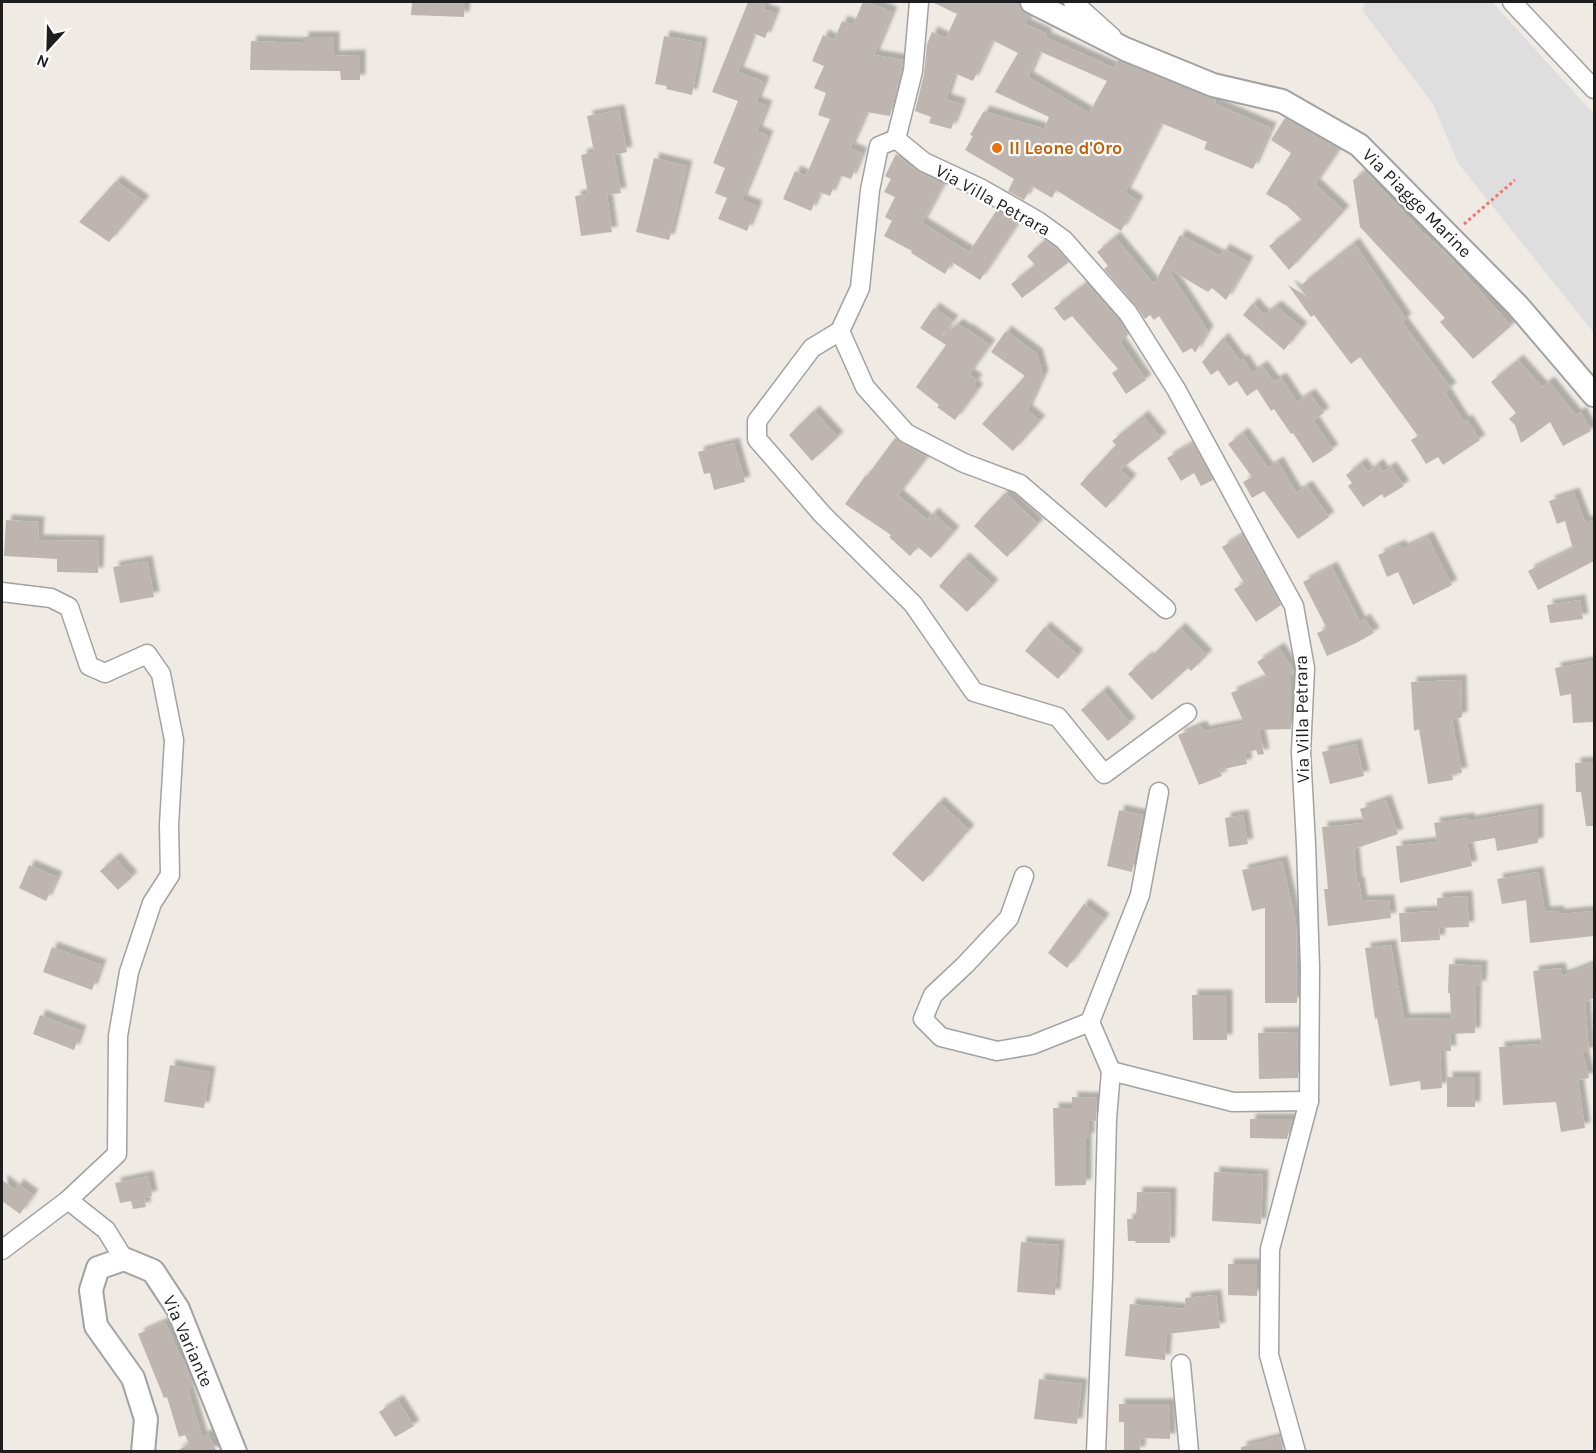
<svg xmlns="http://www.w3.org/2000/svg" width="1596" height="1453" font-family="Karla,sans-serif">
<defs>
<filter id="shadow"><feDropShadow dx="5.5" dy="-5.5" stdDeviation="1.5" flood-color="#0004"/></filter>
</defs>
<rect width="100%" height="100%" fill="#efeae4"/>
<path fill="#dedede" d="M1365 2H1492L1594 114V333L1458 163 1433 104 1362 10Z"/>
<g fill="#bfb5b0" fill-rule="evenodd" filter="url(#shadow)">
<path d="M412 2H465L464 17 411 15Z"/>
<path d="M748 2H766L763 9 775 13 765 38 753 33 738 72 764 82 756 102 767 106 757 131 768 136 742 200 757 206 747 231 718 219 727 198 715 193 725 168 713 163 738 101 712 92Z"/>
<path d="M863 2H867L892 12 874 55 903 60 902 69 890 116 866 112 850 148 862 153 851 179 839 175 830 196 819 192 811 211 783 199 795 171 806 176 830 119 818 115 826 93 814 88 824 66 812 61 823 35 834 40 842 21 853 25Z"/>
<path d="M932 2H1014L1019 4 1021 10 1029 16 1025 24 1047 34 1045 37 1114 68 1118 60 1216 100 1215 104 1271 128 1253 169 1204 149 1207 142 1161 123 1125 193 1138 201 1121 231 1056 190 1052 198 1032 186 1024 200 1008 191 1014 179 965 150 973 136 970 135 984 111 1044 129 1049 117 995 92 1018 53 992 40 973 81 954 73 946 99 961 104 951 129 929 123 931 117 915 111 924 74 927 44 932 32 946 38 957 14ZM1039 51 1107 81 1089 113 1028 77Z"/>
<path d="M664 36 702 43 692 95 666 89 667 86 655 84Z"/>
<path d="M303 37H334V56L360 55V80H341L340 71 250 70 251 41 303 43Z"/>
<path d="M619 110 627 152 614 155 621 193 607 195 612 232 581 236 575 196 588 194 581 155 594 152 587 116Z"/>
<path d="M1285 118 1339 149 1315 184 1344 211 1289 270 1269 246 1302 220 1287 206 1266 194 1291 153 1271 140Z"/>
<path d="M896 154 917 171 943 184 922 223 969 252 997 210 1014 220 1013 221 1017 224 980 280 952 262 945 274 911 253 912 251 884 236 892 221 885 217 895 197 884 192 891 179 885 176Z"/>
<path d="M654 158 687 166 669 240 636 232Z"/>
<path d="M1365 171 1421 231 1448 255 1511 326 1473 359 1440 322 1445 318 1360 227 1353 180Z"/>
<path d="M116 181 144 201 109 242 79 222Z"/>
<path d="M1180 235 1220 256 1224 249 1248 262 1226 300 1212 288 1208 292 1167 268 1208 331 1195 353 1192 348 1183 353 1159 316 1154 320 1150 315 1145 319 1136 306 1104 269 1108 266 1097 252 1115 237 1154 284Z"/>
<path d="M1045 240 1056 248 1069 262 1022 298 1011 284 1035 265 1027 256Z"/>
<path d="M1354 243 1406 319 1402 322 1451 388 1445 392 1464 422 1467 420 1480 440 1443 465 1438 457 1426 464 1411 440 1418 436 1360 357 1351 364 1314 315 1311 317 1288 285 1313 300 1301 285Z"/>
<path d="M1086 283 1119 320 1128 334 1120 342 1146 380 1126 394 1112 373 1118 369 1072 316 1064 321 1054 308Z"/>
<path d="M1253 303 1264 315 1276 306 1302 328 1284 350 1243 315Z"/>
<path d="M934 308 953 321 942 336 958 324 966 330 967 329 990 345 969 374 977 380 973 385 978 389 955 420 937 407 939 405 916 387 946 345 920 328Z"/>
<path d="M1006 331 1037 354 1043 375 1027 410 1040 421 1013 451 982 424 1025 376 991 352Z"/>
<path d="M1223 338 1240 361 1243 359 1252 373 1262 366 1274 382 1281 378 1297 402 1310 394 1324 413 1313 420 1333 450 1313 463 1293 433 1291 434 1274 409 1271 411 1257 389 1247 396 1237 381 1229 386 1218 370 1211 375 1202 362Z"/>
<path d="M1518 360 1542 387 1549 382 1576 415 1581 412 1591 431 1563 446 1550 422 1521 443 1515 425 1509 419 1516 413 1491 382Z"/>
<path d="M814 411 838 437 812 461 789 435Z"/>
<path d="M1143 416 1161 438 1120 470 1131 480 1106 508 1080 484 1116 445 1112 441Z"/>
<path d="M1243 433 1268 468 1278 462 1296 493 1307 486 1329 517 1298 539 1264 491 1252 498 1243 482 1252 477 1228 444Z"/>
<path d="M895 438 901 443 927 457 898 495 927 520 933 513 954 532 931 558 918 547 910 556 889 537 891 535 845 504 866 475 867 476Z"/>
<path d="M734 443 745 482 714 490 710 473 704 474 698 452Z"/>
<path d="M1193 443 1213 480 1201 486 1194 473 1181 481 1167 458Z"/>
<path d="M1361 463 1368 472 1378 464 1383 472 1391 467 1404 486 1384 498 1382 494 1363 507 1348 486 1352 483 1346 475Z"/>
<path d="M1005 493 1038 524 1007 557 974 526Z"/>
<path d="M1574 493 1585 522 1594 520V561L1538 590 1528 571 1573 549 1565 521 1557 524 1549 501Z"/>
<path d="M6 520 39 522 38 540 99 541 98 573 57 572V559L4 556Z"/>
<path d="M1242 535 1281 605 1256 622 1234 589 1244 583 1222 547Z"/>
<path d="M1428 537 1452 585 1413 605 1398 572 1387 577 1378 555 1400 545 1402 549Z"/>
<path d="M964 558 993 585 967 612 939 586Z"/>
<path d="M147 561 154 597 120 603 113 567Z"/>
<path d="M1332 567 1360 622 1365 619 1374 633 1356 643 1327 656 1317 633 1327 629 1303 582Z"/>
<path d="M1580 600 1583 619 1550 623 1547 605Z"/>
<path d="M1045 627 1078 655 1058 679 1025 651Z"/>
<path d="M1180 628 1207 655 1191 671 1188 668 1152 700 1128 674 1147 657 1149 659Z"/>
<path d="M1279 648 1294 671 1293 674 1291 675V729L1259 730 1264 754 1258 755 1256 750 1245 753 1247 764 1219 770 1222 776 1199 785 1178 735 1201 726 1204 731 1244 723 1231 693 1267 677 1257 662Z"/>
<path d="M1594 661V722L1573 723 1571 694 1560 696 1555 668Z"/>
<path d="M1461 680 1462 717 1452 720 1462 773 1452 774 1453 780 1428 784 1419 729 1414 731 1411 682Z"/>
<path d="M1103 691 1130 723 1108 741 1081 710Z"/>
<path d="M1356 744 1364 776 1330 784 1322 752Z"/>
<path d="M1594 762V826H1586L1581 792H1576L1575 763Z"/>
<path d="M1386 800 1398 834 1354 849 1357 883 1359 882 1362 901 1389 900 1391 918 1328 926 1324 889H1328L1322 827 1364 823 1360 809Z"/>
<path d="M939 802 969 830 923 882 892 854Z"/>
<path d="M1538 809V843L1497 851 1495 838 1467 843 1472 866 1400 883 1396 846 1437 842 1434 823 1469 818V821Z"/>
<path d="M1119 810 1143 815 1132 872 1107 866Z"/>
<path d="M1243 815 1248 844 1229 847 1225 818Z"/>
<path d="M115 858 132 877 118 890 100 871Z"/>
<path d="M1282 861 1296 923 1297 1003H1265V908L1252 911 1242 870Z"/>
<path d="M29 865 57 877 46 901 19 888Z"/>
<path d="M1538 872 1545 912 1558 911 1559 914 1594 911V936L1530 943 1526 900 1502 904 1497 879Z"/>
<path d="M1467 896 1469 927 1439 928 1440 940 1401 942 1399 913 1437 911V898Z"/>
<path d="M1084 904 1104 919 1067 968 1048 953Z"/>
<path d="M1391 945 1404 1019 1451 1018 1450 993H1448L1449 964 1482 966 1481 986H1476L1475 1033 1450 1034 1451 1051H1440L1442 1088 1421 1090 1420 1081 1390 1086 1377 1018 1375 1019 1365 948Z"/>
<path d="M52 947 101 965 92 990 43 972Z"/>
<path d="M1594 964V998L1585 1002 1589 1053H1583L1589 1078 1578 1080 1585 1128 1561 1132 1556 1102 1503 1105 1499 1047 1542 1044 1533 971 1560 968 1562 976Z"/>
<path d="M1192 995H1227V1040H1193Z"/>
<path d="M40 1015 81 1031 74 1050 33 1034Z"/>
<path d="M1298 1032V1078L1259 1079 1258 1033Z"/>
<path d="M170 1065 210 1072 204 1108 164 1102Z"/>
<rect x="1447" y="1077" width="28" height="30"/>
<path d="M1072 1097 1097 1098 1096 1121 1089 1120V1138H1086V1185L1055 1186 1053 1108H1072Z"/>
<path d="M1250 1119H1292L1287 1139 1250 1138Z"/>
<path d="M1214 1172 1263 1175 1261 1224 1212 1221Z"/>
<path d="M148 1176 152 1196 144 1198 146 1207 133 1209 131 1201 120 1203 115 1183Z"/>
<path d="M2 1180 15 1190 18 1184 33 1195 20 1214 2 1201Z"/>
<path d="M1137 1192 1171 1193 1170 1243H1135L1136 1241H1128L1127 1219H1136Z"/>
<path d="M1021 1242 1059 1245 1055 1295 1017 1292Z"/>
<path d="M1228 1264H1257V1296L1228 1295Z"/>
<path d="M1216 1295 1220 1328 1167 1334 1165 1360 1125 1356 1130 1304 1186 1309 1185 1298Z"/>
<path d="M165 1322 182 1360 183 1359 194 1386 188 1389 202 1437 208 1434 217 1452H175L189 1444 185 1435 179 1437 167 1397 164 1398 138 1334Z"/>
<path d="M1039 1379 1082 1384 1077 1424 1034 1419Z"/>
<path d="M398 1400 414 1426 395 1437 379 1412Z"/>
<path d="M1119 1404H1170V1439L1141 1438 1140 1452H1124V1422H1119Z"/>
<path d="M1280 1437 1284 1452H1241V1447Z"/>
</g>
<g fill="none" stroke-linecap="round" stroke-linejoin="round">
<defs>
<g id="minor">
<path d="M919 2 913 71 896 139 924 162 982 189 1038 221 1064 240 1128 313 1176 389 1294 606 1305 668 1301 752 1306 844 1310 968 1309 1101 1270 1249 1269 1355 1296 1452"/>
<path d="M1073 2 1112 37"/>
<path d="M1512 2 1594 89"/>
<path d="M896 139 879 146 870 190 860 288 840 331 812 348 757 421V439L822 514 913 604 974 692 1058 717 1104 774 1187 713"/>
<path d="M840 331 865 387 906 433 964 463 1020 484 1166 609"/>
<path d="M2 592 51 598 69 607 89 666 105 673 147 654 161 674 174 740 169 825 170 875 152 903 129 972 118 1036 117 1154 68 1200 106 1230 124 1259"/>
<path d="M1159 792 1140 895 1090 1022 1111 1071 1233 1102 1309 1101"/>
<path d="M1024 876 1009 918 965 965 933 995 923 1019 941 1037 997 1051 1032 1045 1090 1022"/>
<path d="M2 1250 68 1200"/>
<path d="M1181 1364 1189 1452"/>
<path d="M1096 1452 1103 1277 1107 1119 1111 1071"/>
</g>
<g id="tertiary">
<path d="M1032 2 1125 49 1213 85 1282 101 1359 145 1518 306 1594 395"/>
<path d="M143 1452 146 1419 133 1378 96 1326 91 1290 98 1268 124 1259 153 1271 178 1309 235 1452"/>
</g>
</defs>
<use href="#minor" stroke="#a2a2a2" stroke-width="21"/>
<use href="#tertiary" stroke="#a2a2a2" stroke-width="26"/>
<path stroke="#f6716d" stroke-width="3" stroke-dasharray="3 3" stroke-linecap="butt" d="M1464 224 1515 180"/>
<use href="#minor" stroke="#fff" stroke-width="18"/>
<use href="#tertiary" stroke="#fff" stroke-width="22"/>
</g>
<circle fill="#e8710a" stroke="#fff" stroke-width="2" cx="997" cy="148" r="6"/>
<g text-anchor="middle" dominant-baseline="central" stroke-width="4.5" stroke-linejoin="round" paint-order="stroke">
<g font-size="18" font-weight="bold" fill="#c56008" stroke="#fff" text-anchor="start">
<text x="1009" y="148">Il Leone d'Oro</text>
</g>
<g font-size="18" fill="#1e1e1e" stroke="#fff">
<text transform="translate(993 200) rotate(29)">Via Villa Petrara</text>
<text transform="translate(1417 203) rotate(45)">Via Piagge Marine</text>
<text transform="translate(1302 719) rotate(-91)">Via Villa Petrara</text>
<text transform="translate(188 1341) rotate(66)">Via Variante</text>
</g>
</g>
<rect width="1596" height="1453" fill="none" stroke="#1e1e1e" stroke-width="6"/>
<g transform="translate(48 48) rotate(202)" stroke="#ffffff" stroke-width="4.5" paint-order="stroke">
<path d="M0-4.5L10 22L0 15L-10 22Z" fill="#1e1e1e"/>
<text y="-9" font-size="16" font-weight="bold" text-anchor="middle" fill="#1e1e1e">N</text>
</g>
</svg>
